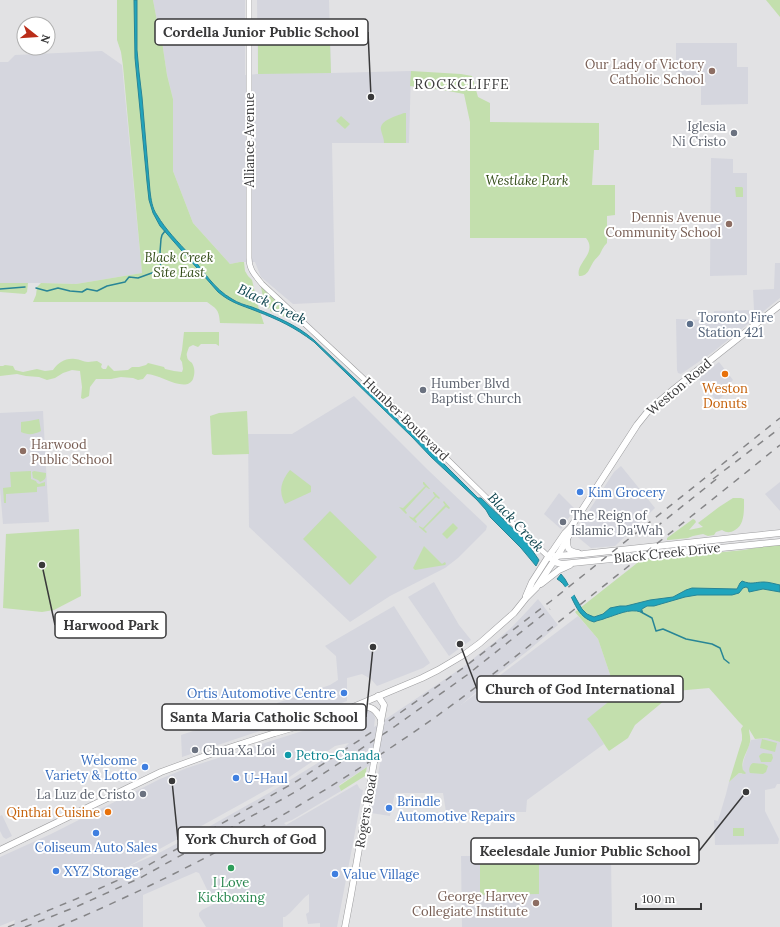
<svg xmlns="http://www.w3.org/2000/svg" width="780" height="927" font-family="Lora,serif">
<rect width="100%" height="100%" fill="#e2e2e4"/>
<g fill="#d5d6de" fill-rule="evenodd">
<path d="M153 0H245V75L258 74 257 0H329L331 73 411 71 409 143H332L335 302 293 304 261 277 255 262H240L230 264 193 223 173 171V99L167 75 160 28 157 21Z"/>
<path d="M676 43H737V67H748V104L701 105V75H676Z"/>
<path d="M102 51 122 65 142 273 76 284 41 283H0V62H8L15 55Z"/>
<path d="M711 158 733 159V173H747V275L710 276Z"/>
<path d="M775 263H780V298L713 352 681 374 678 373 677 370 676 319 713 320 714 311 754 310 753 290 774 289Z"/>
<path d="M719 362 733 380 728 385 731 389 717 401 698 378Z"/>
<path d="M354 396 428 470 487 526 486 530 458 558 445 568 390 596 350 622 249 527 248 434H292Z"/>
<path d="M43 411 49 522 3 524 0 489V413Z"/>
<path d="M621 466 655 508 615 546 591 548 574 534 614 472Z"/>
<path d="M780 482V511L765 494Z"/>
<path d="M559 493 575 509 561 529 544 514Z"/>
<path d="M434 582 459 625 471 640 449 656 408 597Z"/>
<path d="M538 599 558 625 529 650 484 685 461 705 578 616 598 639 617 695 588 719 595 728 604 744 527 800 526 812H446L443 793H395L390 816 371 813 381 758 339 785 341 791 292 820 284 823 286 825 357 784 360 789 363 790 337 927H320V923L308 924 306 914 309 912V894L305 897 290 913 285 917H283V927H206L199 916V913L202 910 214 904 199 873 196 872 143 895V927H13L15 920 0 926V857L51 834 160 779 187 768 349 716 350 717 352 716V715L365 710 371 711 374 715 375 718 374 727 463 667 479 654 496 641 513 626 529 609ZM349 743 343 749 329 756 269 793 212 825 157 854 127 867 288 778 335 746Z"/>
<path d="M394 606 430 663 423 668 377 686 371 679 362 674 347 678V701L309 715 278 724 277 723V703L330 685 338 680 336 656 328 649 325 646Z"/>
<path d="M269 706V728L182 757 181 735Z"/>
<path d="M766 738 780 742V784H777L775 788 765 790V811L779 839 778 844 715 845 714 820 718 821 726 794 729 782 739 773 742 774 743 770 742 768 744 759 751 740Z"/>
<path d="M2 815 12 836 6 839 3 837 0 831V816Z"/>
<path d="M611 855 612 927H462L461 856Z"/>
</g>
<g fill="#c3dfad">
<path d="M117 0H153L157 21 160 28 167 75 173 99V171L193 223 230 264 240 262H244L245 271 248 276 252 280 258 306 264 324 220 323C219 310 217 309 207 302H33L36 295 37 287 41 283 76 284 142 273 123 66 121 52 117 40Z"/>
<path d="M766 0H780V17Z"/>
<path d="M330 43 331 73 258 74V45Z"/>
<path d="M411 71 461 74 472 76 478 97 490 103V122L599 123V150H594L592 185H615V215L607 216V243C603 247 602 250 600 254 598 257 595 259 594 261 589 268 589 276 579 276 575 263 598 253 586 238H470V122L464 94 443 90 410 86Z"/>
<path d="M404 113H406V143H384C384 138 382 135 381 130 379 120 397 116 404 113Z"/>
<path d="M341 116 350 124 345 129 336 121Z"/>
<path d="M742 187 743 188V197H736L735 187Z"/>
<path d="M0 283H28L27 292 25 294 0 292Z"/>
<path d="M261 287 279 303 277 306H271L268 309 264 302Z"/>
<path d="M280 304 287 312 285 317 270 311 271 307H276Z"/>
<path d="M184 332H219V346L216 344H201L198 347 193 345 189 347C188 350 186 354 187 356 187 360 190 361 192 363 195 368 195 374 193 379 186 394 160 374 147 374L143 379 138 380 133 378 121 377 111 379H96L90 387 89 396 83 399 81 398 82 387 80 371 72 370 63 373 55 378 47 380 39 377 26 376 17 374 0 376V366H3L5 365 13 366 15 370 23 372 37 369 45 371 53 370C59 362 65 358 75 359 80 359 83 362 88 362 91 362 94 361 97 361L102 364 101 367 103 369H106L108 365 114 371 128 370 132 367H139L146 365 148 363 164 367 165 369 174 371 182 372 183 369 182 362 180 359 182 350Z"/>
<path d="M247 411 249 454 214 455 212 454 210 416 219 413Z"/>
<path d="M39 419 41 431C33 435 28 435 21 432V422L29 421Z"/>
<path d="M290 470 311 486V492L285 504C278 491 281 481 290 470Z"/>
<path d="M31 471V479L36 481 37 483 39 484 45 482V486L37 487V492L6 494V503H4L3 488 11 487 10 472Z"/>
<path d="M34 471 46 473C46 479 45 480 40 482L38 480 33 478 32 472Z"/>
<path d="M423 482H424L430 489H429L426 487 405 510 407 513 406 514 399 507 403 508 425 486 423 484Z"/>
<path d="M433 492H434L440 498 439 499 436 497 415 519 417 522 416 523 410 518 409 516 413 518 435 496 433 493Z"/>
<path d="M733 498H741L744 499C744 509 745 525 735 530 730 533 727 533 722 530L716 532 714 535 708 536 703 534 693 536 688 538 669 540H667V538L693 519 695 520 696 522 689 530 703 527 698 523 719 507Z"/>
<path d="M444 501 450 508 449 509 446 507 424 529 427 532 426 533 419 527V526L423 528 445 505 443 502Z"/>
<path d="M330 511 377 557 350 585 303 539Z"/>
<path d="M453 523 458 528 447 539 442 534Z"/>
<path d="M79 529 81 596 54 610 42 612 3 608 6 534Z"/>
<path d="M780 545V742L766 738 755 739 749 729C749 733 751 738 750 742 748 751 740 761 743 770L746 773 745 774 739 773 729 782 742 740V735L741 729 743 726 739 722 709 688 676 691 635 725 628 738 609 751C601 740 596 729 587 719L617 695 598 639 575 612 641 560 744 550 765 546Z"/>
<path d="M424 546 442 564 445 562 446 564 445 565 415 570 413 568Z"/>
<path d="M762 739 777 743 775 752 760 748Z"/>
<path d="M763 753 772 754 773 758 771 762H761L759 756 761 754Z"/>
<path d="M753 763 764 764 768 766 766 772 763 774 750 773C748 770 750 764 753 763Z"/>
<path d="M367 767 365 776 341 791 339 786Z"/>
<rect x="733" y="828" width="11" height="8"/>
<path d="M539 861V894L480 895V862Z"/>
</g>
<g fill="#20a5bd" stroke="#288596">
<path d="M134 0H137V50L139 72 142 97 150 191C151 199 152 208 157 215 166 230 178 242 190 255 203 270 214 289 232 299 238 303 245 305 252 307 274 316 296 324 314 340L437 457 478 498H481L525 540 539 560 536 566 521 548 490 517 486 510 477 500 431 457 412 437 314 342C294 327 279 320 256 311 241 305 231 303 218 292L160 226 153 213 149 200 147 182 135 58Z"/>
<path d="M561 574 565 579 582 609 587 614 594 617 603 614 610 608 620 606H626L650 600 673 597 686 590 692 588 737 589 740 583 742 581C752 585 754 582 764 582 769 582 775 584 780 585V592L763 589 749 592 748 588 746 587 743 588 739 593 732 595H697L685 597 654 606H647L642 609 641 611H643L641 612C629 608 617 615 606 618 602 620 598 620 594 622 572 616 574 589 557 579Z"/>
</g>
<path fill="#e2e2e4" d="M570 584 575 594 569 599 564 588Z"/>
<g fill="none" stroke-linecap="round" stroke-linejoin="round">
<g stroke="#288596" stroke-width="1.5">
<path d="M36 288 47 291 58 288 70 291 82 292 87 289 97 291 107 286 125 282 129 277 138 278 160 270 161 259 160 252 161 239 162 235 165 231"/>
<path d="M0 289 25 287"/>
<path d="M641 612 652 618 656 631 663 629 686 639 712 644 720 648 724 659 729 663"/>
</g>
<defs>
<path id="minor" d="M249 0V258C249 270 255 275 262 284L395 408 506 517 551 559"/>
<g id="major">
<path d="M567 539C567 549 568 551 578 553"/>
<path d="M555 556 583 554 751 536 780 533"/>
<path d="M554 562 562 564 780 542"/>
<path d="M541 584 559 570 570 565"/>
<path d="M526 596 532 582 548 557 554 549 565 533 571 527 637 425 649 410 674 389 780 305"/>
<path d="M378 696 384 705 381 721"/>
<path d="M359 705C372 708 374 707 381 719"/>
<path d="M0 850 161 772 216 752 275 733 309 723 353 707 422 678 438 670 465 654 480 643 514 613 526 598 536 588 561 550 569 535 571 527"/>
<path d="M345 927 351 895 374 762"/>
</g>
</defs>
<use href="#minor" stroke="#9d9d9f" stroke-width="6"/>
<use href="#major" stroke="#9d9d9f" stroke-width="7"/>
<use href="#minor" stroke="#fff" stroke-width="5"/>
<use href="#major" stroke="#fff" stroke-width="6"/>
<g stroke="#858587" stroke-width="1.5" stroke-dasharray="7 7" stroke-linecap="butt">
<path d="M713 479 780 428"/>
<path d="M645 536 719 477"/>
<path d="M8 927 76 899 136 872 297 781 390 720 463 668 551 601 780 418"/>
<path d="M25 927 78 906 140 878 297 791 394 727 467 675 550 609"/>
<path d="M58 927C182 875 300 810 411 734 467 696 519 654 571 612 641 556 711 501 780 445"/>
</g>
<defs>
<path id="major-bridge" d="M374 762 381 723"/>
</defs>
<use href="#major-bridge" stroke="#9d9d9f" stroke-width="7" stroke-linecap="butt"/>
<use href="#major-bridge" stroke="#fff" stroke-width="6"/>
</g>
<g fill="#8d6e63" stroke="#fff" stroke-width="1.5">
<circle cx="712" cy="71" r="4"/>
<circle cx="729" cy="224" r="4"/>
<circle cx="23" cy="451" r="4"/>
<circle cx="536" cy="903" r="4"/>
</g>
<g fill="#6b7280" stroke="#fff" stroke-width="1.5">
<circle cx="734" cy="133" r="4"/>
<circle cx="423" cy="390" r="4"/>
<circle cx="563" cy="522" r="4"/>
<circle cx="195" cy="750" r="4"/>
<circle cx="143" cy="794" r="4"/>
</g>
<circle fill="#5c6f8a" stroke="#fff" stroke-width="1.5" cx="690" cy="324" r="4"/>
<g fill="#e8710a" stroke="#fff" stroke-width="1.5">
<circle cx="725" cy="374" r="4"/>
<circle cx="108" cy="812" r="4"/>
</g>
<g fill="#3f7fe0" stroke="#fff" stroke-width="1.5">
<circle cx="580" cy="492" r="4"/>
<circle cx="344" cy="693" r="4"/>
<circle cx="145" cy="767" r="4"/>
<circle cx="236" cy="778" r="4"/>
<circle cx="389" cy="808" r="4"/>
<circle cx="96" cy="833" r="4"/>
<circle cx="56" cy="871" r="4"/>
<circle cx="335" cy="874" r="4"/>
</g>
<circle fill="#0f9aa8" stroke="#fff" stroke-width="1.5" cx="288" cy="755" r="4"/>
<circle fill="#2e9e5b" stroke="#fff" stroke-width="1.5" cx="231" cy="868" r="4"/>
<g text-anchor="middle" dominant-baseline="central" stroke-width="4" stroke-linejoin="round" paint-order="stroke">
<g font-size="13" fill="#785e54" stroke="#fff" text-anchor="end">
<text x="704" y="64">Our Lady of Victory<tspan x="704" dy="15">Catholic School</tspan></text>
<text x="721" y="217">Dennis Avenue<tspan x="721" dy="15">Community School</tspan></text>
<text x="31" y="444" text-anchor="start">Harwood<tspan x="31" dy="15">Public School</tspan></text>
<text x="528" y="896">George Harvey<tspan x="528" dy="15">Collegiate Institute</tspan></text>
</g>
<g font-size="13" fill="#5b616d" stroke="#fff" text-anchor="start">
<text x="726" y="126" text-anchor="end">Iglesia<tspan x="726" dy="15">Ni Cristo</tspan></text>
<text x="431" y="383">Humber Blvd<tspan x="431" dy="15">Baptist Church</tspan></text>
<text x="571" y="515">The Reign of<tspan x="571" dy="15">Islamic Da'Wah</tspan></text>
<text x="203" y="750">Chua Xa Loi</text>
<text x="135" y="794" text-anchor="end">La Luz de Cristo</text>
</g>
<g font-size="13" fill="#39393a" stroke="#fff">
<text transform="translate(249 140) rotate(-90)">Alliance Avenue</text>
<text transform="translate(679 387) rotate(-40)">Weston Road</text>
<text transform="translate(406 419) rotate(44)">Humber Boulevard</text>
<text transform="translate(667 553) rotate(-6)">Black Creek Drive</text>
<text transform="translate(366 811) rotate(-80)">Rogers Road</text>
</g>
<g font-size="13" font-style="italic" fill="#314b16" stroke="#fff">
<text x="527" y="180">Westlake Park</text>
<text x="179" y="257">Black Creek<tspan x="179" dy="15">Site East</tspan></text>
</g>
<g font-size="13" fill="#4e5e75" stroke="#fff" text-anchor="start">
<text x="698" y="317">Toronto Fire<tspan x="698" dy="15">Station 421</tspan></text>
</g>
<g font-size="13" fill="#c56008" stroke="#fff">
<text x="725" y="388">Weston<tspan x="725" dy="15">Donuts</tspan></text>
<text x="100" y="812" text-anchor="end">Qinthai Cuisine</text>
</g>
<g font-size="13" fill="#366cbe" stroke="#fff" text-anchor="start">
<text x="588" y="492">Kim Grocery</text>
<text x="336" y="693" text-anchor="end">Ortis Automotive Centre</text>
<text x="137" y="760" text-anchor="end">Welcome<tspan x="137" dy="15">Variety &amp; Lotto</tspan></text>
<text x="244" y="778">U-Haul</text>
<text x="397" y="801">Brindle<tspan x="397" dy="15">Automotive Repairs</tspan></text>
<text x="96" y="847" text-anchor="middle">Coliseum Auto Sales</text>
<text x="64" y="871">XYZ Storage</text>
<text x="343" y="874">Value Village</text>
</g>
<g font-size="13" fill="#0d838f" stroke="#fff" text-anchor="start">
<text x="296" y="755">Petro-Canada</text>
</g>
<g font-size="13" fill="#27864d" stroke="#fff">
<text x="231" y="882">I Love<tspan x="231" dy="15">Kickboxing</tspan></text>
</g>
<g font-size="14" letter-spacing="1" fill="#3a3a3b" stroke="#fff">
<text x="462" y="84">ROCKCLIFFE</text>
</g>
<g font-size="14" font-style="italic" fill="#0f454f" stroke="#fff">
<text transform="translate(272 304) rotate(26)">Black Creek</text>
<text transform="translate(516 522) rotate(47)">Black Creek</text>
</g>
</g>
<path fill="none" stroke="#39393a" stroke-width="1.5" d="M371 97L368 32M42 565L55 625M460 644L477 689M373 647L366 717M172 781L178 840M746 792L699 851"/>
<g fill="#39393a" stroke="#fff" stroke-width="1.5">
<circle cx="371" cy="97" r="4"/>
<circle cx="42" cy="565" r="4"/>
<circle cx="460" cy="644" r="4"/>
<circle cx="373" cy="647" r="4"/>
<circle cx="172" cy="781" r="4"/>
<circle cx="746" cy="792" r="4"/>
</g>
<g fill="#fff" stroke="#39393a" stroke-width="1.5">
<rect x="155" y="19" width="213" height="26" rx="4"/>
<rect x="55" y="612" width="111" height="26" rx="4"/>
<rect x="477" y="676" width="206" height="26" rx="4"/>
<rect x="162" y="704" width="204" height="26" rx="4"/>
<rect x="178" y="827" width="147" height="26" rx="4"/>
<rect x="471" y="838" width="228" height="26" rx="4"/>
</g>
<g font-size="14" text-anchor="middle" font-weight="bold" fill="#39393a">
<text x="261" y="37">Cordella Junior Public School</text>
<text x="111" y="630">Harwood Park</text>
<text x="580" y="694">Church of God International</text>
<text x="264" y="722">Santa Maria Catholic School</text>
<text x="251" y="844">York Church of God</text>
<text x="585" y="856">Keelesdale Junior Public School</text>
</g>
<g transform="translate(36 36) rotate(107)"><circle r="19" fill="#ffffff" stroke="#b0b0b0"/>
<path d="M0-3L7 15L0 10L-7 15Z" fill="#ba2d19"/>
<text y="-6" font-size="11" font-weight="bold" text-anchor="middle" fill="#39393a">N</text>
</g>
<path d="M636 903v6h65v-6" fill="none" stroke="#39393a" stroke-width="2"/>
<text x="642" y="903" font-size="12" fill="#39393a" stroke="#ffffff" stroke-width="3" paint-order="stroke">100 m</text>
</svg>
